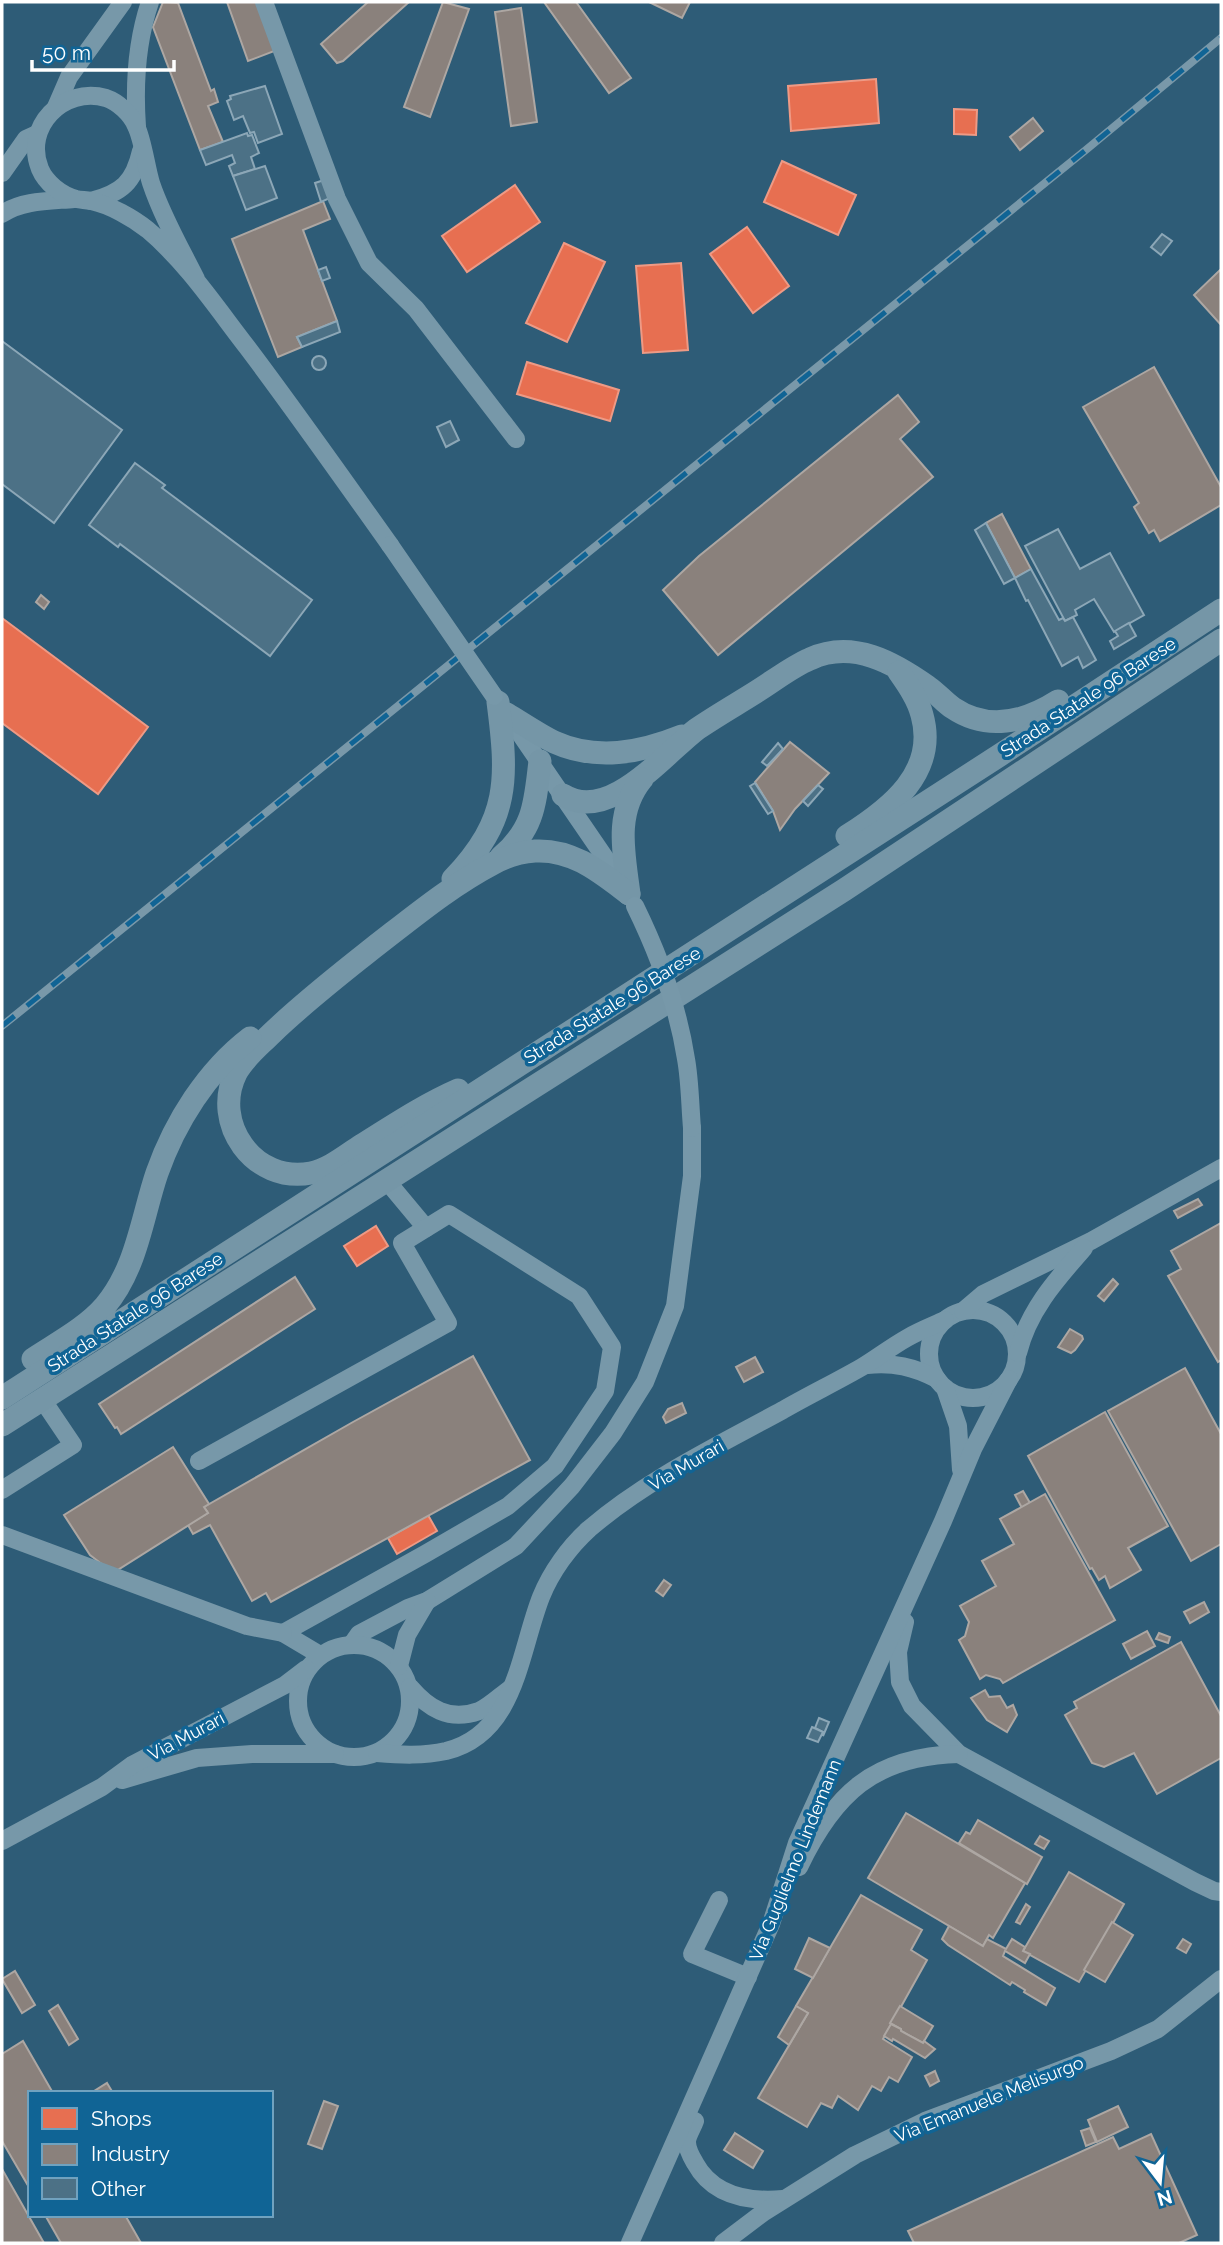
<svg xmlns="http://www.w3.org/2000/svg" width="1223" height="2245" font-family="Raleway,sans-serif">
<rect width="100%" height="100%" fill="#2e5c77"/>
<g fill="#e76f51" stroke="#ee9a85" stroke-width="2">
<path d="M876 79 879 123 791 131 788 86Z"/>
<path d="M954 109 977 110 976 135 954 134Z"/>
<path d="M782 161 856 195 838 235 764 202Z"/>
<path d="M515 185 540 222 467 272 442 236Z"/>
<path d="M747 227 789 286 753 313 710 254Z"/>
<path d="M564 243 605 262 567 342 526 323Z"/>
<path d="M681 263 688 350 643 353 636 266Z"/>
<path d="M527 362 619 390 610 421 517 394Z"/>
<path d="M2 618 148 727 98 794 2 723Z"/>
<path d="M376 1226 388 1246 357 1266 344 1246Z"/>
<path d="M428 1515 437 1531 397 1554 388 1538Z"/>
</g>
<g fill="#8a817c" stroke="#ada7a3" stroke-width="2">
<path d="M163 2 178 3 211 91 214 89 218 102 208 106 223 142 200 150 153 27Z"/>
<path d="M227 2H259L277 50 248 61Z"/>
<path d="M368 2H409L343 61 337 63 321 44Z"/>
<path d="M443 2 469 9 430 117 404 107Z"/>
<path d="M544 2H576L631 78 609 93Z"/>
<path d="M649 2H690L682 18Z"/>
<path d="M521 8 537 122 511 126 495 12Z"/>
<path d="M1033 118 1043 131 1020 150 1010 137Z"/>
<path d="M323 201 330 219 303 230 337 321 297 337 302 347 278 357 232 239Z"/>
<path d="M1221 269V325L1194 295Z"/>
<path d="M1154 367 1221 487V505L1160 541 1154 530 1149 533 1134 507 1139 503 1083 407Z"/>
<path d="M898 395 919 422 900 439 933 477 718 655 663 590 699 556Z"/>
<path d="M1002 514 1031 569 1015 578 986 523Z"/>
<path d="M41 595 49 602 44 609 36 602Z"/>
<path d="M790 742 829 773 795 809 780 830 773 811 755 782Z"/>
<path d="M1198 1199 1202 1205 1178 1218 1174 1211Z"/>
<path d="M1221 1223V1360L1218 1362 1168 1276 1181 1269 1171 1251Z"/>
<path d="M295 1277 315 1309 121 1434 117 1427 115 1428 99 1404Z"/>
<path d="M1113 1279 1118 1284 1104 1301 1098 1296Z"/>
<path d="M1070 1329 1082 1336 1083 1339 1075 1350 1071 1353 1058 1347Z"/>
<path d="M473 1356 530 1460 271 1602 266 1593 252 1601 210 1525 193 1534 188 1525 208 1513 204 1507 353 1422Z"/>
<path d="M755 1357 763 1372 744 1382 736 1367Z"/>
<path d="M1185 1368 1221 1434V1544L1191 1561 1108 1411Z"/>
<path d="M682 1403 686 1413 666 1423 663 1417 668 1409Z"/>
<path d="M1105 1412 1168 1526 1128 1548 1141 1570 1110 1588 1105 1576 1099 1580 1092 1568 1090 1569 1028 1456Z"/>
<path d="M173 1447 209 1504 204 1507 208 1513 116 1571 103 1565 90 1555 64 1515Z"/>
<path d="M1023 1491 1030 1503 1022 1508 1015 1495Z"/>
<path d="M1045 1494 1115 1620 1003 1683 1000 1679 986 1675 980 1679 959 1640 965 1636 969 1622 960 1606 996 1586 982 1561 1014 1544 1000 1519Z"/>
<path d="M664 1580 671 1585 663 1596 656 1591Z"/>
<path d="M1204 1602 1209 1612 1190 1623 1184 1612Z"/>
<path d="M1147 1631 1155 1646 1131 1659 1123 1644Z"/>
<path d="M1159 1633 1170 1637 1168 1643 1156 1639Z"/>
<path d="M1181 1642 1221 1716V1758L1157 1794 1134 1753 1104 1767 1092 1763 1065 1715 1077 1708 1074 1702Z"/>
<path d="M985 1690 989 1697 1000 1696 1007 1708 1013 1705 1017 1715 1007 1732 987 1720 971 1698Z"/>
<path d="M906 1813 1025 1883 993 1938 989 1935 983 1946 868 1878Z"/>
<path d="M978 1820 1042 1857 1027 1884 959 1843 966 1832 970 1834Z"/>
<path d="M1040 1836 1049 1841 1044 1849 1035 1844Z"/>
<path d="M1069 1872 1124 1904 1079 1982 1023 1951Z"/>
<path d="M861 1895 922 1930 911 1950 927 1960 883 2039 912 2057 898 2082 889 2077 881 2091 872 2086 858 2110 838 2096 832 2108 821 2103 807 2127 758 2098 808 2013 796 2006Z"/>
<path d="M1026 1904 1030 1907 1020 1924 1016 1922Z"/>
<path d="M1112 1922 1133 1935 1105 1982 1084 1970Z"/>
<path d="M949 1926 983 1946 987 1939 1006 1949 1012 1939 1025 1947 1023 1951 1030 1954 1025 1963 1005 1951 1003 1956 1055 1988 1046 2005 1024 1992 1025 1990 1012 1982 1010 1985 948 1945 942 1939Z"/>
<path d="M809 1938 830 1948 813 1978 795 1969Z"/>
<path d="M1183 1939 1191 1944 1186 1953 1177 1948Z"/>
<path d="M15 1971 35 2005 22 2013 2 1979Z"/>
<path d="M58 2005 78 2039 69 2045 49 2011Z"/>
<path d="M796 2006 808 2013 789 2045 778 2037Z"/>
<path d="M900 2006 933 2026 923 2043 901 2031V2029L890 2023Z"/>
<path d="M891 2024 901 2029V2031L923 2043 924 2041 935 2049 925 2058 893 2039 892 2041 884 2036Z"/>
<path d="M23 2041 53 2093H30V2189L2 2141V2054Z"/>
<path d="M935 2071 939 2081 930 2086 925 2076Z"/>
<path d="M107 2083 113 2093H91Z"/>
<path d="M324 2101 338 2106 322 2149 308 2144Z"/>
<path d="M1118 2106 1128 2127 1097 2142 1088 2120Z"/>
<path d="M1090 2128 1096 2142 1086 2146 1081 2131Z"/>
<path d="M735 2133 763 2151 753 2168 724 2150Z"/>
<path d="M1151 2134 1197 2235 1179 2243H914L908 2231 1113 2137 1119 2149Z"/>
<path d="M2 2169 44 2243H2Z"/>
<path d="M45 2215H125L141 2243H61Z"/>
</g>
<g fill="#4c7186" stroke="#8ca7b7" stroke-width="2">
<path d="M265 86 282 134 258 143 254 132 250 133 243 116 234 120 227 101 231 99 230 96Z"/>
<path d="M247 133 248 136 252 135 259 153 251 157 255 169 233 176 229 166 235 163 232 155 206 165 200 150Z"/>
<path d="M265 166 277 198 246 210 233 176Z"/>
<path d="M324 180 330 198 321 202 315 183Z"/>
<path d="M1162 234 1172 241 1161 255 1151 247Z"/>
<path d="M326 267 330 278 322 281 318 270Z"/>
<path d="M337 321 340 332 302 347 297 337Z"/>
<path d="M2 341 122 430 54 523 2 484Z"/>
<circle cx="319" cy="363" r="7"/>
<path d="M450 421 459 440 446 447 437 427Z"/>
<path d="M135 463 165 485 162 488 312 600 270 656 120 544 118 547 89 525Z"/>
<path d="M986 523 1015 578 1004 584 975 530Z"/>
<path d="M1058 529 1080 569 1110 553 1144 615 1114 632 1094 599 1075 610 1077 615 1065 621 1025 546Z"/>
<path d="M1031 569 1059 620 1063 618 1065 621 1073 617 1096 660 1083 668 1078 657 1062 666 1028 600 1026 601 1015 578Z"/>
<path d="M1129 623 1136 636 1114 649 1110 641 1118 636 1115 631Z"/>
<path d="M778 743 783 749 767 766 762 762Z"/>
<path d="M755 783 773 811 768 814 750 786Z"/>
<path d="M818 785 823 789 808 806 803 801Z"/>
<path d="M819 1718 829 1722 823 1736V1732L815 1728Z"/>
<path d="M812 1727 823 1732 818 1742 807 1738Z"/>
</g>
<g fill="none" stroke-linecap="round" stroke-linejoin="round">
<g stroke="#7798a9" stroke-width="18">
<path d="M264 2 337 199 369 263 416 309 516 439"/>
<path d="M56 107 69 77 123 2"/>
<path d="M137 127C134 84 136 43 150 2"/>
<path d="M2 173 26 139 37 134"/>
<path d="M91 201C122 193 134 182 141 151"/>
<path d="M2 214C22 200 51 201 74 199"/>
<path d="M196 279C180 247 162 216 151 183 146 167 143 140 136 126 131 114 118 102 106 98 63 86 23 127 40 169 46 183 61 195 76 199 81 200 86 200 91 201 110 205 133 218 148 230 187 263 216 307 247 347 296 412 343 479 390 545"/>
<path d="M510 719 625 887"/>
<path d="M386 1180 426 1228"/>
<circle cx="973" cy="1354" r="44"/>
<path d="M963 1311 983 1294 1091 1241 1221 1168"/>
<path d="M1018 1353C1028 1311 1056 1280 1084 1248"/>
<path d="M867 1365C893 1362 914 1367 937 1379"/>
<path d="M945 1388 958 1426 961 1470"/>
<path d="M199 1461 448 1323 402 1243 449 1214 579 1296 612 1347 605 1391 555 1466 508 1506 425 1554 283 1633 320 1655"/>
<path d="M2 1490 73 1445 42 1399"/>
<path d="M2 1535 247 1626 283 1633"/>
<path d="M905 1622 898 1652 900 1682 912 1706 959 1754 1195 1882 1214 1891 1221 1892"/>
<path d="M352 1644 359 1634 408 1608 427 1601 516 1546 572 1486 613 1433 645 1382 675 1306 692 1176V1128"/>
<circle cx="354" cy="1701" r="56"/>
<path d="M399 1666 407 1635 427 1601"/>
<path d="M410 1687C428 1708 449 1722 479 1711 490 1706 501 1695 511 1688"/>
<path d="M377 1753C401 1755 423 1756 446 1751 516 1734 519 1653 541 1597 551 1572 569 1547 589 1529 646 1480 717 1446 783 1410 809 1395 836 1382 862 1367 877 1358 891 1347 907 1338 919 1331 932 1326 945 1320"/>
<path d="M122 1780 197 1758 252 1754H335"/>
<path d="M2 1841 102 1787 132 1765 285 1685 306 1669"/>
<path d="M799 1867C834 1794 874 1756 959 1754"/>
<path d="M719 1900 692 1954 748 1977"/>
<path d="M695 2121C693 2127 687 2136 687 2142 687 2148 692 2158 695 2163 713 2196 749 2202 783 2199"/>
<path d="M630 2243 771 1924 797 1843 943 1521 973 1449 1009 1379"/>
<path d="M723 2243 764 2212 855 2155 925 2121 1111 2051 1158 2029 1221 1979"/>
</g>
<g stroke="#7596a7" stroke-width="23">
<path d="M507 714C522 723 538 734 554 742 596 761 640 753 682 736"/>
<path d="M563 795C609 824 664 754 697 729 716 716 737 704 756 692 774 681 791 667 810 659 853 639 894 663 928 687 937 693 944 702 953 708 987 731 1025 722 1058 701"/>
<path d="M847 836C890 809 938 772 922 715 918 699 908 685 899 672"/>
<path d="M501 857C535 828 535 802 540 761"/>
<path d="M453 879C510 819 508 779 498 702"/>
<path d="M629 894C624 854 614 813 642 779"/>
<path d="M458 1090C424 1105 394 1125 362 1145 346 1155 330 1169 311 1173 254 1184 211 1123 236 1073 244 1058 259 1046 271 1034 303 1003 338 976 373 948 412 918 450 886 494 863 507 856 520 852 535 851 573 849 600 872 629 894"/>
<path d="M33 1359C57 1343 86 1328 105 1306 137 1268 142 1217 157 1173 175 1122 207 1071 250 1038"/>
<path d="M2 1398 1000 755 1221 610"/>
<path d="M2 1425 844 890 1221 640"/>
</g>
<defs>
<path id="rail" d="M2 1026 1087 149 1221 38"/>
</defs>
<use href="#rail" stroke="#7998a9" stroke-width="8"/>
<use href="#rail" stroke="#106495" stroke-width="5" stroke-dasharray="16" stroke-linecap="butt"/>
<g stroke="#7798a9" stroke-width="18">
<path d="M390 545 494 696"/>
<path d="M635 906C658 953 678 1007 686 1059 690 1081 690 1105 692 1128"/>
</g>
</g>
<g text-anchor="middle" dominant-baseline="central" stroke-width="7" stroke-linejoin="round" paint-order="stroke">
<g font-size="18" fill="#fff" stroke="#106495">
<text transform="translate(1088 697) rotate(-33)">Strada Statale 96 Barese</text>
<text transform="translate(612 1005) rotate(-32)">Strada Statale 96 Barese</text>
<text transform="translate(135 1312) rotate(-33)">Strada Statale 96 Barese</text>
<text transform="translate(686 1465) rotate(-30)">Via Murari</text>
<text transform="translate(186 1736) rotate(-28)">Via Murari</text>
<text transform="translate(795 1860) rotate(-68)">Via Guglielmo Lindemann</text>
<text transform="translate(989 2099) rotate(-22)">Via Emanuele Melisurgo</text>
</g>
</g>
<rect width="1223" height="2245" fill="none" stroke="#ffffff" stroke-width="7"/>
<rect x="28" y="2091" width="245" height="126" fill="#106495" stroke="#70a2bf" stroke-width="2"/>
<rect x="42" y="2108" width="35" height="21" fill="#e76f51" stroke="#70a2bf" stroke-width="2"/>
<text x="91" y="2126" font-size="21" fill="#ffffff">Shops</text>
<rect x="42" y="2144" width="35" height="21" fill="#8a817c" stroke="#70a2bf" stroke-width="2"/>
<text x="91" y="2161" font-size="21" fill="#ffffff">Industry</text>
<rect x="42" y="2178" width="35" height="21" fill="#4c7186" stroke="#70a2bf" stroke-width="2"/>
<text x="91" y="2196" font-size="21" fill="#ffffff">Other</text>
<g transform="translate(1160 2182) rotate(164)" stroke="#106495" stroke-width="5" paint-order="stroke">
<path d="M0-5L12 26L0 18L-12 26Z" fill="#ffffff"/>
<text y="-10" font-size="19" font-weight="bold" text-anchor="middle" fill="#ffffff">N</text>
</g>
<path d="M32 60v10h142v-10" fill="none" stroke="#ffffff" stroke-width="3.5"/>
<text x="42" y="60" font-size="21" fill="#ffffff" stroke="#106495" stroke-width="5" paint-order="stroke">50 m</text>
</svg>
